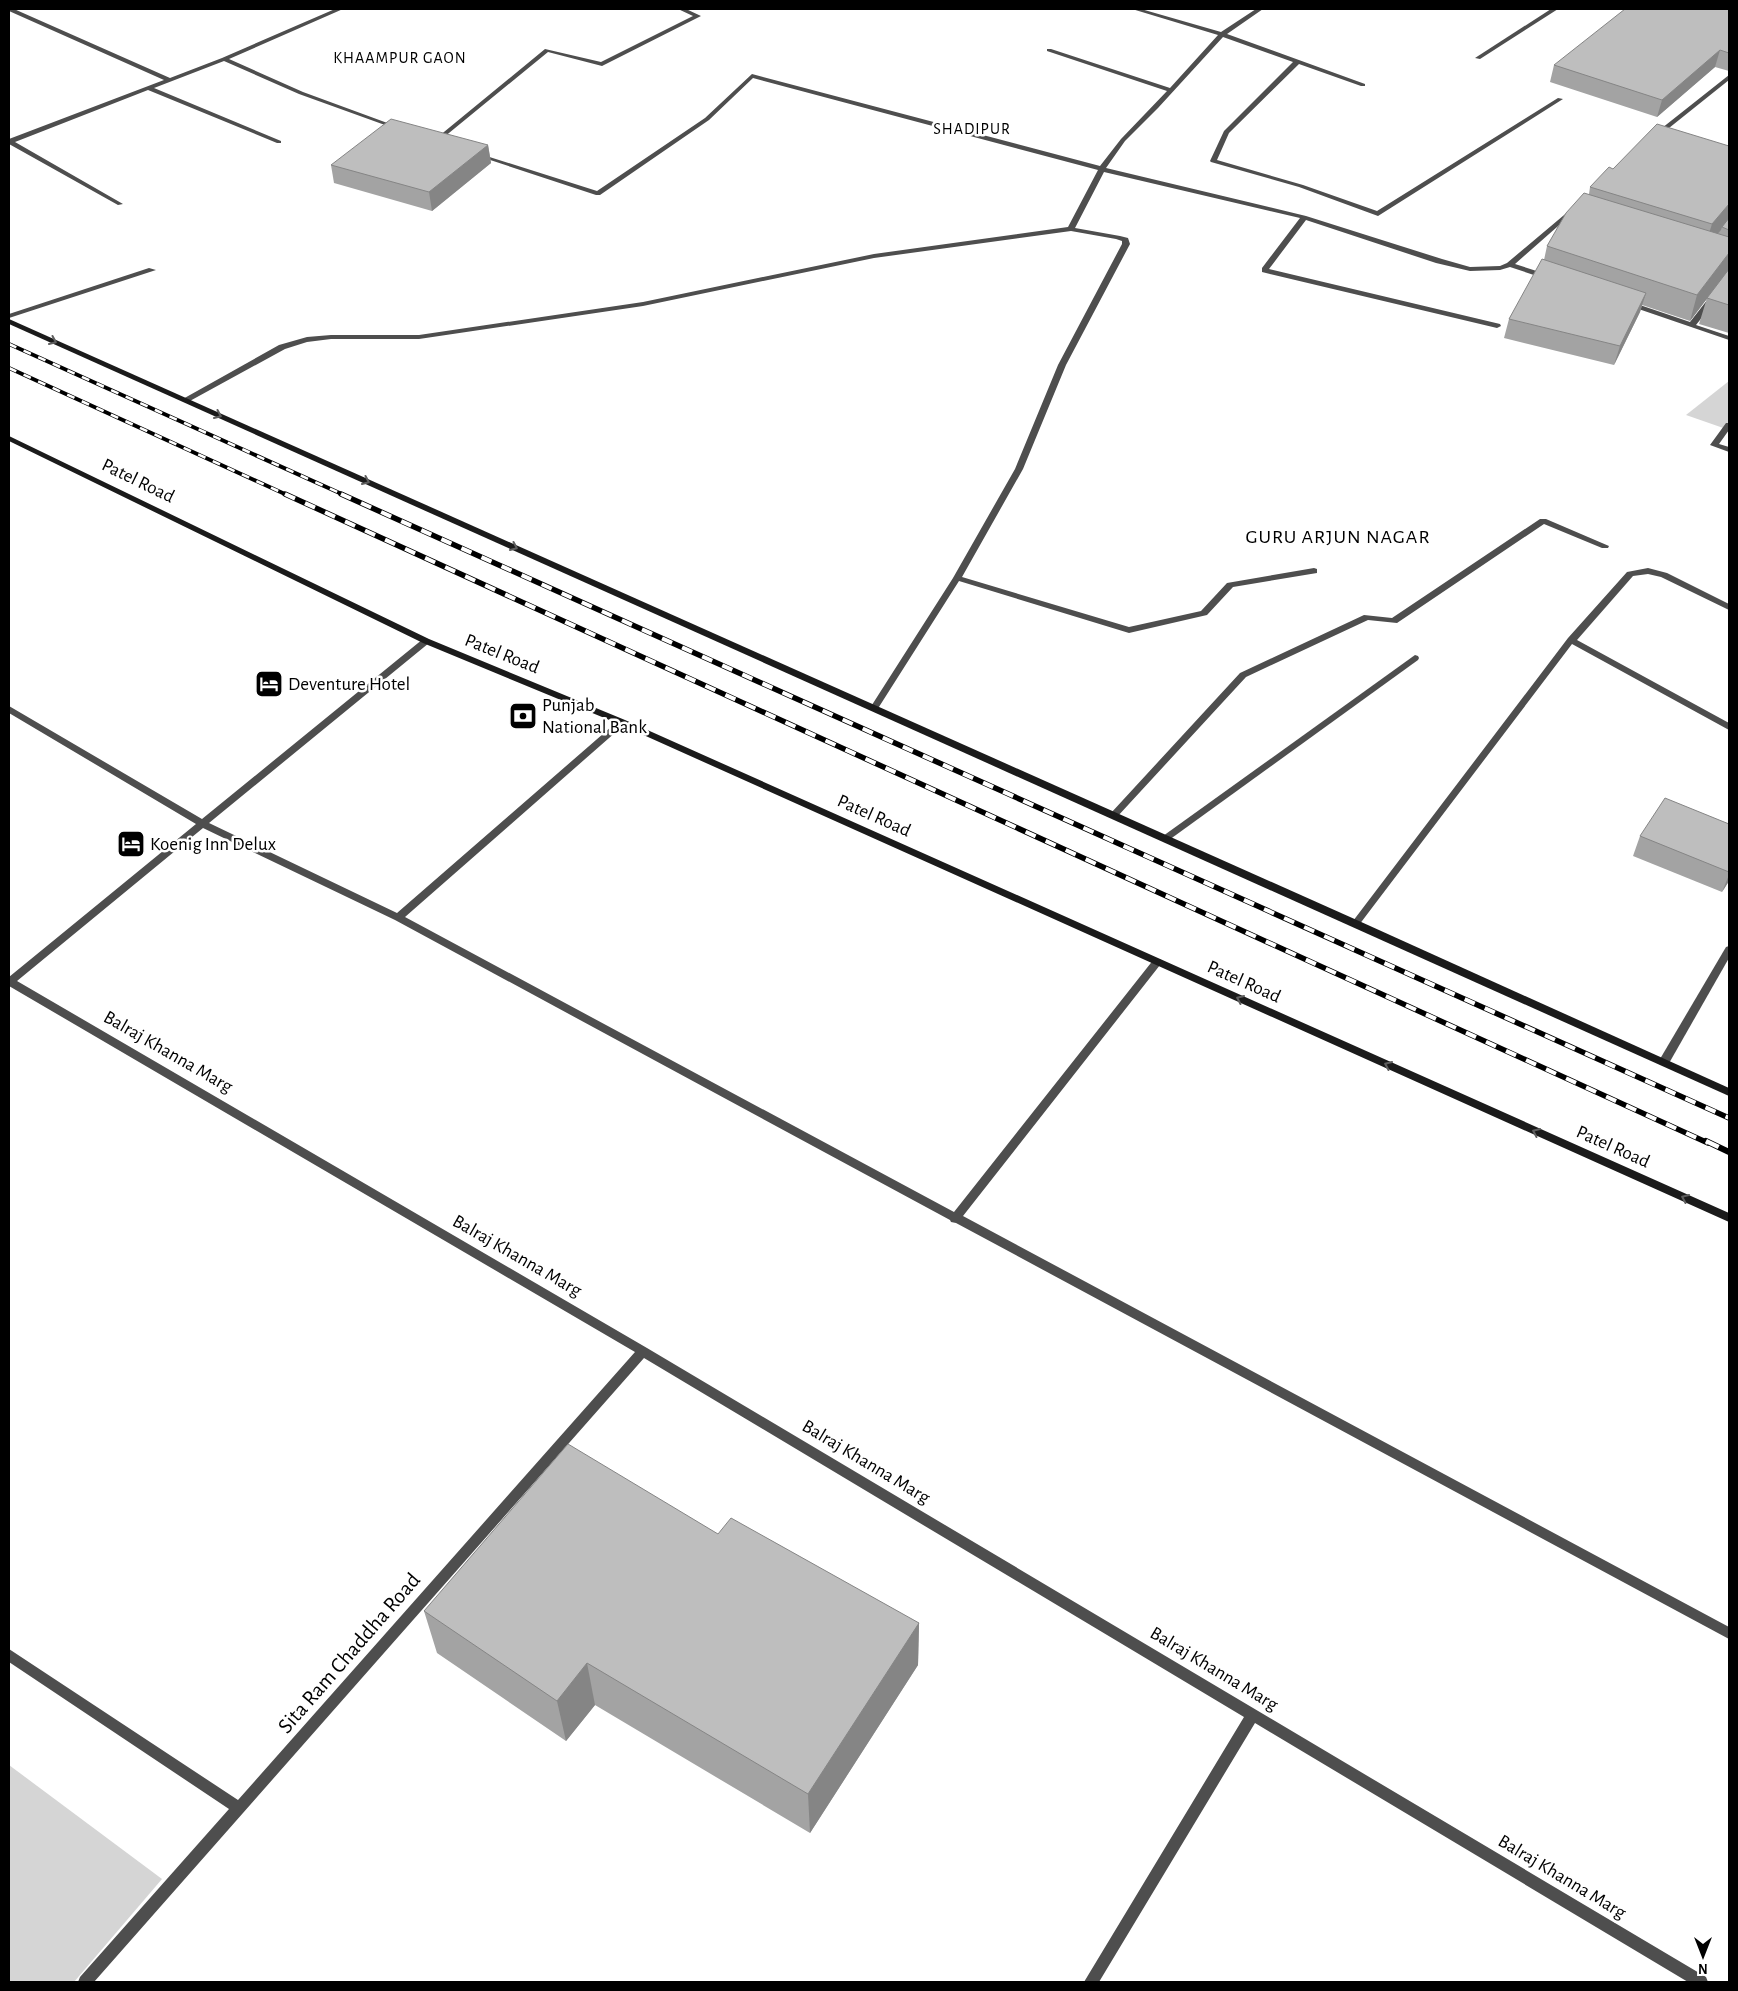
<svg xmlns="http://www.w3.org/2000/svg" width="1738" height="1991" font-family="'Alegreya Sans',sans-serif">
<rect width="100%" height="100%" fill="#fff"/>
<g fill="#d5d5d5">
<path d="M1729 381V430L1686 415Z"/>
<path d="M9 1765 162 1879 74 1982H9Z"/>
</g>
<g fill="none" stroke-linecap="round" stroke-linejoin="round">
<g fill="#4e4e4e" fill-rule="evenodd">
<path d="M9 9H14L170 78 222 58 335 9H343L229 59 303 92 401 128 396 129 299 94 224 61 154 88 281 141V143H277L148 90 15 142 123 204 118 205 9 144V139L164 80 9 11Z"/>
<path d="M678 9H686L701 16 602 66 548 52 438 142 433 141 545 49 601 62 693 16Z"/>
<path d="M1132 9H1141L1221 32 1256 9H1263L1227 34 1365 84V86H1361L1299 64 1229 133 1217 160 1303 185 1377 211 1558 98 1563 99 1378 216 1299 187 1211 162 1210 161 1224 131 1293 62 1223 37 1158 108 1125 141 1106 168 1306 216 1442 259 1470 267 1500 266 1507 263 1570 210H1574V212L1515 264 1549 275V279H1546L1510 267 1500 270 1470 271 1436 263 1306 220 1269 269 1500 324 1501 326 1497 328 1262 272V268L1300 218 1104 172 1075 228 1120 236 1128 238 1130 244 1066 365 1023 469 962 577 1129 627 1201 611 1227 583 1314 568 1317 569V573L1233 587 1207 615 1129 633 959 581 877 710H871L870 708 953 578 1015 469 1058 365 1122 244V241L1116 239 1071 231 874 258 643 306 419 339H331L307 342 285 349 188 402H185L181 400 279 345 307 337 331 335H419L643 302 874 254 1068 227 1098 170 753 78 709 120 600 195H596L475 155 480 154 597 191 705 118 752 74 1100 166 1121 139 1167 91 1047 51V49H1051L1170 88 1218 35Z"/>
<path d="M1551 9H1558L1480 59 1475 58Z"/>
<path d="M1729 75V80L1669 128 1675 131V133L1662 130V128Z"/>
<path d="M149 268 156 270 9 318V314Z"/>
<path d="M1708 299 1715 301 1696 325 1729 336V340L1624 304 1631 302 1690 322Z"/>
<path d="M1726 423H1729V430L1719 444 1729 447V452L1710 445Z"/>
<path d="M1540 519H1546L1609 546 1608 548H1602L1544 524 1397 623 1368 620 1246 677 1117 817H1111L1109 815 1111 813 1240 673 1364 615 1392 618Z"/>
<path d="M1648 568 1667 573 1729 604V610L1661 577 1648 574 1633 576 1577 640 1729 723V730L1572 644 1359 925H1353L1351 923 1353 921 1568 638 1627 572Z"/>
<path d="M426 638 430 641 429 643 209 823 397 913 619 720H625L626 722 625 724 405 917 954 1212 1154 959H1160L1162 962 1160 965 963 1216 1729 1627V1639L956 1223 951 1222 950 1220 395 920 203 828 17 981 647 1348 1706 1977 1708 1982H1688L1255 1723 1099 1982H1084L1244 1717 644 1358 94 1982H78L80 1977 229 1809 9 1662V1649L238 1800 635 1352 9 986V977L196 824 9 713V706L202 819 423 639Z"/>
<path d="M1415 655 1418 656 1419 658 1418 660 1169 840H1163L1161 838 1163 836Z"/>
<path d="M1729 946V958L1668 1065H1660L1659 1062 1660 1059 1726 947Z"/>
</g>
<g fill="#1b1b1b" fill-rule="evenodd">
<path d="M9 319 1359 921 1729 1088V1096L9 324Z"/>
<path d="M9 436 429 639 625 720 1729 1213V1222L619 724 423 643 9 441Z"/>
</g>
<defs>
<g id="rail-far2">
<path d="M9 344 344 495"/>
<path d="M9 368 287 495"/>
</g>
<g id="rail-far1">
<path d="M285 494 1708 1143"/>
<path d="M341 494 1729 1118"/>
</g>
<path id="rail" d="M1706 1141 1729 1152"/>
</defs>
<use href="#rail-far2" stroke="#000" stroke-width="4"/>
<use href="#rail-far1" stroke="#000" stroke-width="5.5"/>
<use href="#rail" stroke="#000" stroke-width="6"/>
<use href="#rail-far2" stroke="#fff" stroke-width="2.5" stroke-dasharray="8" stroke-linecap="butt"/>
<use href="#rail-far1" stroke="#fff" stroke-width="4" stroke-dasharray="11" stroke-linecap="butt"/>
<use href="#rail" stroke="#fff" stroke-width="4.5" stroke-dasharray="14" stroke-linecap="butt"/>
</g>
<g fill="#a3a3a3">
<path d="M1729 9V71L1715 67 1657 117 1550 82 1554 65Z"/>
<path d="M488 145 491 163 432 211 334 183 331 165Z"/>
<path d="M1729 146V333L1699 324 1707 298 1725 275 1690 321 1642 305 1640 312 1614 365 1504 338 1509 319 1544 260 1547 246 1589 194 1590 187 1613 169Z"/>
<path d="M1729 824V881L1722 892 1633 856 1640 836Z"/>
<path d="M718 1534 919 1623 918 1665 810 1833 595 1705 566 1741 437 1653 424 1611Z"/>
</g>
<g fill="#858585">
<path d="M1720 50 1715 67 1657 117 1662 100Z"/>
<path d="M488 145 491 163 432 211 429 192Z"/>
<path d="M1729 204V223L1722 227 1721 230 1704 249 1712 224Z"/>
<path d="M1729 253V274L1725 275 1690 321 1697 295Z"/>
<path d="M1646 293 1640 312 1614 365 1620 346Z"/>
<path d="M1729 875V881L1722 892Z"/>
<path d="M919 1623 918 1665 810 1833 808 1794Z"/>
<path d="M587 1663 595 1705 566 1741 557 1701Z"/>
</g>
<g fill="#bebebe" stroke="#858585">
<path d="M1625 9H1729V53L1720 50 1662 100 1554 65Z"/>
<path d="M391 119 488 145 429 192 331 165Z"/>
<path d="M1657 124 1729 146V204L1712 224 1590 187 1609 167 1613 169Z"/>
<path d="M1584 193 1729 237V253L1697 295 1547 246 1566 213Z"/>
<path d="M1729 218V230L1722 227Z"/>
<path d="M1542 259 1646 293 1620 346 1509 319Z"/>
<path d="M1729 269V305L1707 298Z"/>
<path d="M1665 798 1729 824V872L1640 836Z"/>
<path d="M568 1444 718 1534 731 1518 919 1623 808 1794 587 1663 557 1701 424 1611Z"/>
</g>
<defs><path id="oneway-chevron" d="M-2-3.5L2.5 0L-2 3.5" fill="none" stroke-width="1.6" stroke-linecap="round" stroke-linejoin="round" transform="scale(1.25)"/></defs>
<g stroke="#5f5f5f">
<use href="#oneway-chevron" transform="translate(53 341) rotate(24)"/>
<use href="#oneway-chevron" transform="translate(218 415) rotate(24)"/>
<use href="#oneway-chevron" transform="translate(366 481) rotate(24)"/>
<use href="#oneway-chevron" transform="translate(514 547) rotate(24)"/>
<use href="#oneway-chevron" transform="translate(1240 999) rotate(-156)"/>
<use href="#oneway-chevron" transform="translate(1388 1065) rotate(-156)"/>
<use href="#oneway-chevron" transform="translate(1536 1132) rotate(-156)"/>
<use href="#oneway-chevron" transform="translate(1685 1198) rotate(-156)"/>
</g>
<defs>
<symbol id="hotel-square" viewBox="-11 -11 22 22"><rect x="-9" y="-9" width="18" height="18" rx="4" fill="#000" stroke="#fff"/><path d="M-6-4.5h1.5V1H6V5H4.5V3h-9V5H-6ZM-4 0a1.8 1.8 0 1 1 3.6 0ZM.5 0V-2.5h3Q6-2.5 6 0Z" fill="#fff"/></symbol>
<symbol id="bank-square" viewBox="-11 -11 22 22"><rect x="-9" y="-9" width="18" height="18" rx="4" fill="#000" stroke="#fff"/><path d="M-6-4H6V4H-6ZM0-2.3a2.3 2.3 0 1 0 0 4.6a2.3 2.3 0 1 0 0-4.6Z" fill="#fff"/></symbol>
</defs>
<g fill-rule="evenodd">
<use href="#hotel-square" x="253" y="668" width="32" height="32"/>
<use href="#bank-square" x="507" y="700" width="32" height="32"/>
<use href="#hotel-square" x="115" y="828" width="32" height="32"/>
</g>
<g text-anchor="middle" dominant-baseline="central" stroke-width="5" stroke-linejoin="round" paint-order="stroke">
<g font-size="16" letter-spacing="1" fill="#000" stroke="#fff">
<text x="400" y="58">KHAAMPUR GAON</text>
<text x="972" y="129">SHADIPUR</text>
</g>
<g font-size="19" fill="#000" stroke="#fff">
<text transform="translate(138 481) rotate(26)">Patel Road</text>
<text transform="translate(502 654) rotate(22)">Patel Road</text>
<text transform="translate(874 816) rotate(24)">Patel Road</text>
<text transform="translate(1244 982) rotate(24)">Patel Road</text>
<text transform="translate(168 1052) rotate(30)">Balraj Khanna Marg</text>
<text transform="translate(1613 1147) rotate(24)">Patel Road</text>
<text transform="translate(517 1256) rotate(30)">Balraj Khanna Marg</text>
<text transform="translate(866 1462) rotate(31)">Balraj Khanna Marg</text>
<text transform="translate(1214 1669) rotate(31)">Balraj Khanna Marg</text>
<text transform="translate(1562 1877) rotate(31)">Balraj Khanna Marg</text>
</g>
<g font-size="19" fill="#000" stroke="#fff" text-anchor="start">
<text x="288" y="684">Deventure Hotel</text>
<text x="542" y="705">Punjab<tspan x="542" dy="22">National Bank</tspan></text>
<text x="150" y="844">Koenig Inn Delux</text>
</g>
<g font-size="20" letter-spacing="1" fill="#000" stroke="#fff">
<text x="1338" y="537">GURU ARJUN NAGAR</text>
</g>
<g font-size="22" fill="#000" stroke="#fff">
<text transform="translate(349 1653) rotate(-49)">Sita Ram Chaddha Road</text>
</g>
</g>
<rect width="1738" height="1991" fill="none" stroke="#000000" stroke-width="20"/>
<g transform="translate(1703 1956) rotate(180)" stroke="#ffffff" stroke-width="4" paint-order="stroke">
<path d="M0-4L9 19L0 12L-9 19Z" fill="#000000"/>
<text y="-8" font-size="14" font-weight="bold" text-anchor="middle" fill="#000000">N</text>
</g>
</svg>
